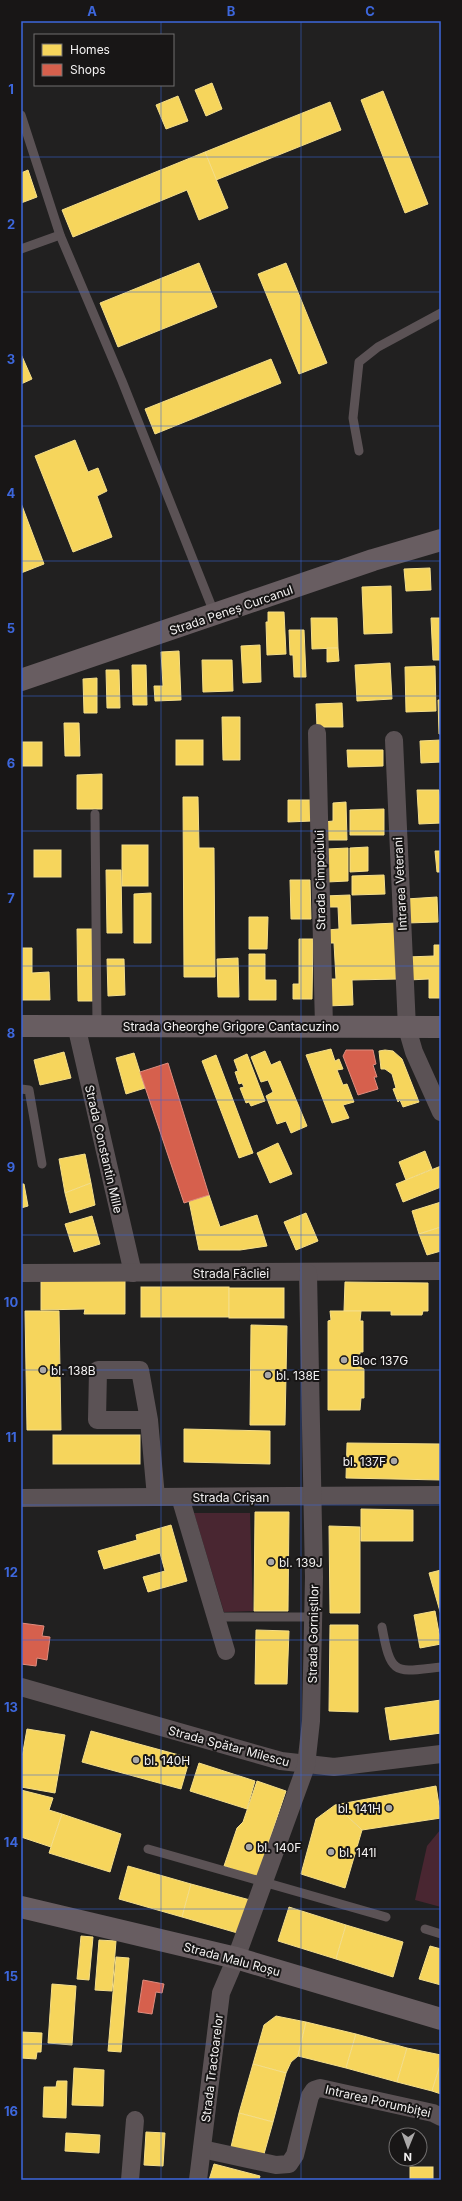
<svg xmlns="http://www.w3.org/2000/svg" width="462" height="2201" font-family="Inter,sans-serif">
<rect width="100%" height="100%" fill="#212020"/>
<g fill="#492631">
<path d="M194 1513H250L253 1611 224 1612Z"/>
<path d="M441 1829V1907L415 1900 427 1846Z"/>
</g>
<g fill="#f6d55c" stroke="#f5de89">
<path d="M212 83 222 109 206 116 195 90Z"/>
<path d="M383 91 428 204 405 213 361 100Z"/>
<path d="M178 96 188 121 166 129 156 105Z"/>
<path d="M330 102 341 130 216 180 205 152Z"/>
<path d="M205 152 228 208 199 220 187 190 73 237 62 210Z"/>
<path d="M28 170 37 197 21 203V173Z"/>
<path d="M199 263 217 307 118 347 100 303Z"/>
<path d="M286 263 327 363 299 374 258 274Z"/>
<path d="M21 354 32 379 21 384Z"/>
<path d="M271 359 281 383 155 434 145 409Z"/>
<path d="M75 440 88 472 98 468 107 491 97 496 112 537 73 552 35 456Z"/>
<path d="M21 503 44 564 21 573Z"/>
<path d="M430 568 431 590 406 591 404 569Z"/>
<path d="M391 586 392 633 364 634 362 587Z"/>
<path d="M268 612H284L286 654 267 655 266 622H268Z"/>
<path d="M311 618H337L338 648 312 649Z"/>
<path d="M431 618H441V660H433Z"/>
<path d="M289 630H304L306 677H294L293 655H290Z"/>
<path d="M260 645 261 682 243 683 241 646Z"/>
<path d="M327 648H338L339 661 327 662Z"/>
<path d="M179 651 181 700 155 701 154 686H163L161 652Z"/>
<path d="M202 660H232L233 691 203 692Z"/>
<path d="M390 663 392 699 357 701 355 665Z"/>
<path d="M132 665H146L147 705H133Z"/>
<path d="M435 666 436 711 406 712 405 667Z"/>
<path d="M106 670H119L120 708H107Z"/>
<path d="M97 678V713H84L83 679Z"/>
<path d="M438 700H441V734H439Z"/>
<path d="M342 703 343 727H317L316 704Z"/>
<path d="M222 717H240V760H223Z"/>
<path d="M64 723H79L80 756H65Z"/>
<rect x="176" y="740" width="27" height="25"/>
<path d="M441 740V762L421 763 420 741Z"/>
<rect x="21" y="742" width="21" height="24"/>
<path d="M347 750H383V766L348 767Z"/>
<path d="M102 774V809H77V775Z"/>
<path d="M417 790H439L441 823 419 824Z"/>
<path d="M183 797H198L199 848H214L215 977H184Z"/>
<path d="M288 800H312V821L288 822Z"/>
<path d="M346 802 347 840H324V822L333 821V803Z"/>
<path d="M384 809V835H350V810Z"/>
<rect x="122" y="845" width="26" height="41"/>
<path d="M368 847V871L350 872V848Z"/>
<path d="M348 848V881L327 882V849Z"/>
<rect x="34" y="850" width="27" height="27"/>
<path d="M435 851H441V872H437Z"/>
<path d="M106 870H121L122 933H107Z"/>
<path d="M384 875 385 894 352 895V876Z"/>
<path d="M290 880H310L311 919H291Z"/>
<path d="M151 893V943H134V894Z"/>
<path d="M350 895 351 925 397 923 399 979 352 980 353 1005 326 1006 325 979H336L334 943H327V930L339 929 338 907H324V896Z"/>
<path d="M437 897 438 922 407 923 406 899Z"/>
<path d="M249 917H268L267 949H249Z"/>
<path d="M77 929H92L93 1001H78Z"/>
<path d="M299 939H313L312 999H293V984H299Z"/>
<path d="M434 945H441V998H429V979L408 980 407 957 434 956Z"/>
<path d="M21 948H32V973L49 972 50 1000H21Z"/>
<path d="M249 954H265V980H276V1000H249Z"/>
<path d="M238 958 239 997H218L217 959Z"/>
<path d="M107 959H124L125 995 108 996Z"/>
<path d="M331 1049 335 1061 339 1059 343 1069 337 1070 343 1085 347 1084 354 1102 343 1105 349 1118 332 1123 306 1055Z"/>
<path d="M385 1050 393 1051 402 1059 419 1102 403 1107 400 1100 398 1102 393 1089 396 1088 392 1074 385 1069H381L379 1051Z"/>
<path d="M265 1051 271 1065 280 1061 307 1126 291 1133 286 1121 277 1124 266 1096 273 1092 268 1080 261 1082 251 1057Z"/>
<path d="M64 1052 71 1078 40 1085 34 1060Z"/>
<path d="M134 1053 145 1088 126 1094 116 1058Z"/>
<path d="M247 1054 265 1101 251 1106 249 1102 246 1103 240 1088 244 1087 242 1083 239 1084 235 1072 238 1071 234 1060Z"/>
<path d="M216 1055 253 1153 239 1158 202 1061Z"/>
<path d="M278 1143 292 1174 270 1183 257 1153Z"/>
<path d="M425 1151 432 1169 406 1180 399 1162Z"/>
<path d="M85 1154 91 1183 65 1193 59 1159Z"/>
<path d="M441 1166V1187L403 1202 396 1184Z"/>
<path d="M91 1183 95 1205 70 1213 65 1193Z"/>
<path d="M21 1184H24L28 1206 21 1208Z"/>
<path d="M209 1195 220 1227 257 1215 267 1246 240 1250H199L189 1201Z"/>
<path d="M441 1202V1227L419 1234 412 1211Z"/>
<path d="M306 1213 318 1241 296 1250 284 1222Z"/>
<path d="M92 1216 100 1244 74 1252 65 1224Z"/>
<path d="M441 1227V1251L427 1255 419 1234Z"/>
<path d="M125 1279V1314H84L85 1309 41 1310V1280Z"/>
<path d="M345 1282 428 1283V1311H423L422 1315H391V1311H344Z"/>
<rect x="141" y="1287" width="88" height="30"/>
<rect x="229" y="1288" width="55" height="30"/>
<path d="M25 1311H59L61 1430H27Z"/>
<path d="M330 1311H361L360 1321H363V1352H360V1367L364 1369V1398H361L360 1410H328V1321L331 1320Z"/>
<path d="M251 1325 287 1326 285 1425H250Z"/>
<path d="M184 1429 270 1431V1464L184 1462Z"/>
<rect x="53" y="1435" width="87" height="29"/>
<path d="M347 1443 441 1444V1480L346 1478Z"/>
<path d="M361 1509 413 1510V1541H361Z"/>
<path d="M255 1512H289L288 1611H254Z"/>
<path d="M171 1525 187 1581 148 1592 143 1577 165 1571 160 1553 104 1569 98 1551 137 1540 136 1535Z"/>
<path d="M329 1526 360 1527V1613H330Z"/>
<path d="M441 1570V1615L429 1573Z"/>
<path d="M435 1611 441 1644 420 1648 414 1615Z"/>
<path d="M330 1625H358V1712L329 1711Z"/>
<path d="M256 1630 289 1631 287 1684H255Z"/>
<path d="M441 1700V1733L390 1740 385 1708Z"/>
<path d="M27 1729 65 1735 55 1793 21 1787V1763Z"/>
<path d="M91 1731 190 1758 181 1789 82 1762Z"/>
<path d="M199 1763 255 1781 247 1809 190 1791Z"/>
<path d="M257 1781 286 1791 257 1877 224 1866 237 1828 243 1822Z"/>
<path d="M436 1786 441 1818 362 1830 335 1805Z"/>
<path d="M21 1790 53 1798 49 1810 62 1814 51 1847 21 1837Z"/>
<path d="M335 1805 362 1830 345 1888 301 1874 316 1819Z"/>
<path d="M62 1814 121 1834 110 1872 49 1853Z"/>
<path d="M128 1866 191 1884 182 1917 119 1899Z"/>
<path d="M191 1884 250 1900 241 1934 182 1917Z"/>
<path d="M289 1907 346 1925 336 1959 278 1941Z"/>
<path d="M346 1925 403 1942 393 1977 336 1959Z"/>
<path d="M81 1936 93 1937 89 1980 77 1979Z"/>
<path d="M99 1940 116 1941 112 1991 95 1990Z"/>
<path d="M430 1946 441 1949V1985L419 1979Z"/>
<path d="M116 1957 129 1958 121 2052 108 2051Z"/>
<path d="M52 1984 76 1986 72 2045 48 2043Z"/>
<path d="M276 2016 306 2022 298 2056 291 2062 286 2073 253 2064 264 2025Z"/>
<path d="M306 2022 356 2034 346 2068 298 2056Z"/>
<path d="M21 2032 42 2033 41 2052H37L36 2059 21 2058Z"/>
<path d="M356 2034 407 2048 397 2082 346 2068Z"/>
<path d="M407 2048 441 2055V2062L432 2091 397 2082Z"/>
<path d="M441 2062V2094L432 2091Z"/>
<path d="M253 2064 286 2073 273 2122 239 2113Z"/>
<path d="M74 2068 104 2070 103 2106 72 2105Z"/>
<path d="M57 2081H67L66 2118 43 2117 44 2087H56Z"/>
<path d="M239 2113 273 2122 264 2154 231 2147Z"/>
<path d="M146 2132 165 2133 163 2166 144 2165Z"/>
<path d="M66 2133 100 2135 99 2153 65 2151Z"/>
<path d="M214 2164 260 2176 259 2180H209Z"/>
<rect x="410" y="2167" width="23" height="13"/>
</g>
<g fill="#d6604d" stroke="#df8c7e">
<path d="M346 1050H373L376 1064 373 1065 377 1077H374L378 1089 358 1095 343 1056Z"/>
<path d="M168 1063 209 1195 184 1203 140 1072Z"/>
<path d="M21 1623 44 1626 42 1636 50 1637 47 1660 37 1658 36 1666 21 1664Z"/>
<path d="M143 1980 164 1984 162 1993 156 1992 152 2014 138 2012Z"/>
</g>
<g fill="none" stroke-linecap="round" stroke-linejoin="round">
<g stroke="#5b5255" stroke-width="9">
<path d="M21 115 60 235 122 381 215 615"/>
<path d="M21 249 60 235"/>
<path d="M359 451 353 418 359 362 378 347 441 313"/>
<path d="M95 814 97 1025"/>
<path d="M21 1089 29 1090 42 1164"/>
<path d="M216 1617H313"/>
<path d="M382 1627C391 1677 395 1672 441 1667"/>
<path d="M148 1849 386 1917"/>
<path d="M425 1929 441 1934"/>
</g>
<g stroke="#5b5255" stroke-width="18">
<path d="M317 733 324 1027"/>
<path d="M394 740 407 1028 414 1052 441 1112"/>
<path d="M76 1025 133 1273"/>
<path d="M21 1273 441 1271"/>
<path d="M149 1420H97L98 1370H140L149 1420 156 1497"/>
<path d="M180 1497 226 1651"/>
<path d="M21 1498 441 1495"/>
<path d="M21 1687 281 1761 334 1767 441 1754"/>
<path d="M202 2149 276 2165 289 2164 295 2155 310 2096 314 2090 320 2088 433 2113 441 2117"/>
<path d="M130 2180 135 2120"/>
<path d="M198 2180 221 1993 236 1958 306 1766 311 1721 314 1577 308 1273"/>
</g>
<g stroke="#685d61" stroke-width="22">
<path d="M21 680 373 560 441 540"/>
<path d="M21 1026 441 1027"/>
<path d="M21 1907 236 1958 441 2019"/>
</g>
</g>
<path fill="none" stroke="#3d67dc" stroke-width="1" stroke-opacity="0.55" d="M161 21V35M301 21V2180M161 85V2180M21 157H441M21 292H441M21 426H441M21 561H441M21 696H441M21 831H441M21 966H441M21 1100H441M21 1235H441M21 1370H441M21 1505H441M21 1640H441M21 1775H441M21 1909H441M21 2044H441"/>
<g fill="#aaa8a8" stroke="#181616" stroke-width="1.5">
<circle cx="344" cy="1360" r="4"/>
<circle cx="43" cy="1370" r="4"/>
<circle cx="268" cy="1375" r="4"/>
<circle cx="394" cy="1461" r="4"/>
<circle cx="271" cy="1562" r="4"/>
<circle cx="136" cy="1760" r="4"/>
<circle cx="389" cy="1808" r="4"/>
<circle cx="249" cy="1847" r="4"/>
<circle cx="331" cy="1852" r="4"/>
</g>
<g text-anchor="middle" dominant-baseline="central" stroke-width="4" stroke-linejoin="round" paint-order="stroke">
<g font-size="12" fill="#f4f2f2" stroke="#181616">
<text transform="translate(231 610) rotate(-19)">Strada Peneș Curcanul</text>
<text transform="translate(320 880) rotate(-91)">Strada Cimpoiului</text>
<text transform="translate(400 884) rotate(-93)">Intrarea Veterani</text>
<text x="231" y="1026">Strada Gheorghe Grigore Cantacuzino</text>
<text transform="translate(104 1149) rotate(77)">Strada Constantin Mille</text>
<text x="231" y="1273">Strada Făcliei</text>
<text x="231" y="1497">Strada Crișan</text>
<text transform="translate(313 1634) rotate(-89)">Strada Gorniștilor</text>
<text transform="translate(229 1746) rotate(15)">Strada Spătar Milescu</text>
<text transform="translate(232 1959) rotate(15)">Strada Malu Roșu</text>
<text transform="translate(212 2068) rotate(-83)">Strada Tractoarelor</text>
<text transform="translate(378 2101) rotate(13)">Intrarea Porumbiței</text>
</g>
<g font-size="12" fill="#f4f2f2" stroke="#181616" text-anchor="start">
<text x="352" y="1360">Bloc 137G</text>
<text x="51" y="1370">bl. 138B</text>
<text x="276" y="1375">bl. 138E</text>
<text x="386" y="1461" text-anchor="end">bl. 137F</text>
<text x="279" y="1562">bl. 139J</text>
<text x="144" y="1760">bl. 140H</text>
<text x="381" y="1808" text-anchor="end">bl. 141H</text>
<text x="257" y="1847">bl. 140F</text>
<text x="339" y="1852">bl. 141I</text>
</g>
</g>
<rect width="462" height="2201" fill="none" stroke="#181616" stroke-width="44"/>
<rect x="34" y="34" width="140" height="52" fill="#181616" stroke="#706e6e"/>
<rect x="42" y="44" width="20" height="12" fill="#f6d55c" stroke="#706e6e"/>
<text x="70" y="54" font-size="12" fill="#f4f2f2">Homes</text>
<rect x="42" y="64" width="20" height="12" fill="#d6604d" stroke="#706e6e"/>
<text x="70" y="74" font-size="12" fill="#f4f2f2">Shops</text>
<g transform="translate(408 2147) rotate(181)"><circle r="19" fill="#181616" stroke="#706e6e"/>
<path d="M0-3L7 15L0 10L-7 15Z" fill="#aaa8a8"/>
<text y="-6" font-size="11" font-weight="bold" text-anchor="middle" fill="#f4f2f2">N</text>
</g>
<rect x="22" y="22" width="418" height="2157" fill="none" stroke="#3d67dc" stroke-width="1.5"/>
<g font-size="13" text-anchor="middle" font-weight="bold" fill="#3d67dc">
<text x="92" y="16">A</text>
<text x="231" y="16">B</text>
<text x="370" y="16">C</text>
<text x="11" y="94">1</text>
<text x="11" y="229">2</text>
<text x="11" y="364">3</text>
<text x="11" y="498">4</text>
<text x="11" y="633">5</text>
<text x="11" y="768">6</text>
<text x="11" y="903">7</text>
<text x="11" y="1038">8</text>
<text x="11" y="1172">9</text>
<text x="11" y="1307">10</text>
<text x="11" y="1442">11</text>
<text x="11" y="1577">12</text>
<text x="11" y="1712">13</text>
<text x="11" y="1847">14</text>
<text x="11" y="1981">15</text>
<text x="11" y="2116">16</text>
</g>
</svg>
